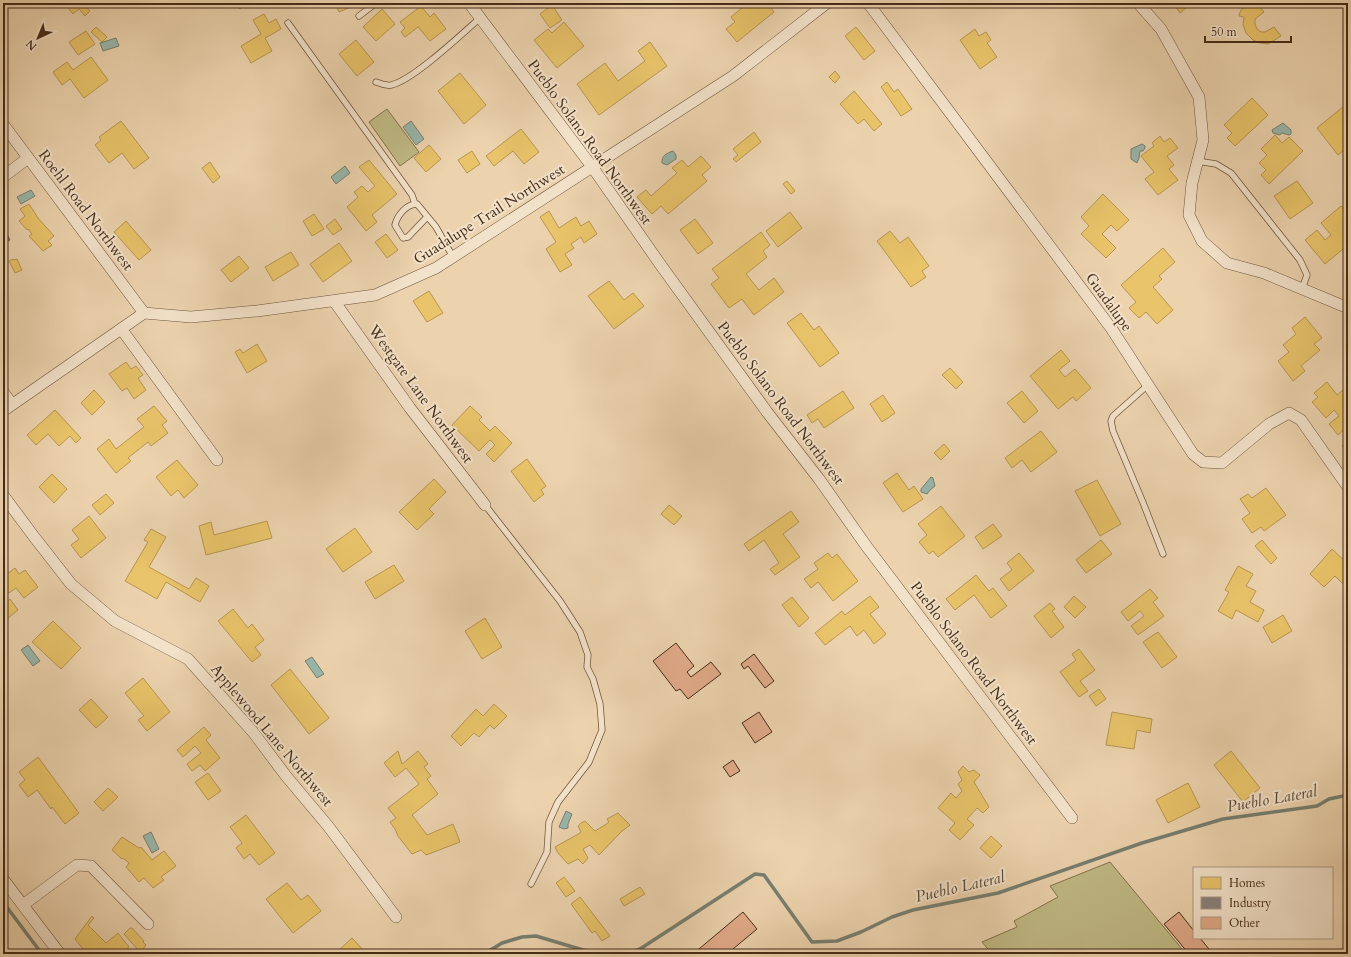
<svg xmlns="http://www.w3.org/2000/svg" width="1351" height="957" font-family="Cardo,serif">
<rect width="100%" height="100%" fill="#ecd3ae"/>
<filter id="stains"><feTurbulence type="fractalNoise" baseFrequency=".005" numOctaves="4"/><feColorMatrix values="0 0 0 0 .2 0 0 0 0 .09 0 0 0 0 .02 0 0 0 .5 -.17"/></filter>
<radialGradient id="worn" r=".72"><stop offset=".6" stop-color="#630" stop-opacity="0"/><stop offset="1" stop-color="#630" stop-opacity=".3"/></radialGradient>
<g fill="#c0ba85" stroke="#82734e">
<path d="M387 109 419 152 400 166 369 122Z"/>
<path d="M1110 862 1182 949 1176 954H992L982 942 1017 927 1014 921 1058 897 1050 886Z"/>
</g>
<g fill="#99b7ac" stroke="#777f71">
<path d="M116 38 119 46 103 51 100 43Z"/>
<path d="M411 121 424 139 416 145 403 127Z"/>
<path d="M1283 123 1291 130V134L1289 135 1282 133 1280 135 1273 133 1272 130Z"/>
<path d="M1142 144 1145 146V148L1143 151H1140L1139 158 1137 163 1131 159V149Z"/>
<path d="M673 151 676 155V159L667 165 662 163C661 156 667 153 673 151Z"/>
<path d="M345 166 350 173 336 184 331 177Z"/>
<path d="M31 190 35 196 21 204 17 197Z"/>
<path d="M931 477 933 478 935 486 930 490 927 494 921 492V489Z"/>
<path d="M28 645 40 661 33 666 21 650Z"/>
<path d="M312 657 324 674 317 678 305 661Z"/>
<path d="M566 811 572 814 568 824V828L564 829 559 827Z"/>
<path d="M151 832 159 849 152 853 143 836Z"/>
</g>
<g fill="#e9c46a" stroke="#b89651">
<path d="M64 3H83L90 11 85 16 79 9 73 14Z"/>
<path d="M234 3H246L240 9Z"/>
<path d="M335 3H360L339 12Z"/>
<path d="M748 3H767L774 12 737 42 726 29 735 22 731 17Z"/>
<path d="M1173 3H1192L1180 13Z"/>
<path d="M1246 3H1257L1264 12 1255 19V24L1257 29 1261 32H1265L1274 27 1281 36 1268 44 1260 43 1253 40 1246 33 1243 25 1244 17 1239 16 1240 12Z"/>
<path d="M552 5 562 20 550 28 540 14Z"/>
<path d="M421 6 430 17 434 13 446 29 430 41 418 27 405 37 401 32 405 28 400 22Z"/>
<path d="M382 9 395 24 376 41 363 27Z"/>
<path d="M264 14 269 23 276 19 281 29 265 38 272 51 251 63 241 46 261 34 253 20Z"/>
<path d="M564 22 584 46 557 68 534 40 548 29 552 33Z"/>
<path d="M96 27 107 37 102 42 91 32Z"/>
<path d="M856 27 875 51 864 60 845 36Z"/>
<path d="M975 29 979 36 986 32 991 40 987 43 997 57 980 69 960 40Z"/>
<path d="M86 31 95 44 78 55 69 42Z"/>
<path d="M356 40 374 62 357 76 339 54Z"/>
<path d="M650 42 667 66 599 115 577 84 605 63 618 81 645 61 638 51Z"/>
<path d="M91 57 108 80 84 98 70 79 62 85 53 72 67 62 73 70Z"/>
<path d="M835 71 840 77 835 83 829 77Z"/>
<path d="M460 73 486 105 464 124 438 91Z"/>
<path d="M887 82 894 92 898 89 912 109 901 116 881 87Z"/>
<path d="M854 91 882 124 874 131 864 119 858 124 840 104Z"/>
<path d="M1252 98 1268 115 1235 146 1227 138 1232 133 1224 125Z"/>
<path d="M1344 106 1348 110V147L1338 155 1317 128Z"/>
<path d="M121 121 149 158 134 169 122 153 109 163 95 145 101 140 99 137Z"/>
<path d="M521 129 539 152 524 164 513 151 494 166 486 156Z"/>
<path d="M754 132 761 142 736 162 733 159 738 155 733 149Z"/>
<path d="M1275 135 1282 143 1289 137 1303 151 1269 184 1261 175 1266 170 1259 163 1267 155 1261 149Z"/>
<path d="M1160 136 1164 142 1170 138 1178 148 1167 156 1174 165 1169 169 1178 180 1158 195 1145 179 1154 172 1141 156 1154 146 1152 143Z"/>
<path d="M429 145 441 159 426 172 414 158Z"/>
<path d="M472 151 480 164 467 173 458 160Z"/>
<path d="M701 156 711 167 702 175 707 181 668 214 661 206 652 214 637 197 646 190 651 196 677 173 672 168 682 160 688 167Z"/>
<path d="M369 160 397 194 372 215 377 222 366 231 347 207 358 197 354 192 362 186 368 192 375 186 359 167Z"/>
<path d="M210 162 220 177 213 183 202 168Z"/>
<path d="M787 181 795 191 791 194 783 184Z"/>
<path d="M1297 181 1313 203 1290 219 1274 196Z"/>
<path d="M1103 194 1129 220 1117 231 1111 225 1102 234 1116 248 1106 258 1081 234 1089 226 1081 217Z"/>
<path d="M29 204 38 218 54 236 48 241 52 245 43 251 29 236 32 234 28 229 27 230 19 221 25 216 20 209Z"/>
<path d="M1341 206 1348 214V236L1345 238 1348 241V245L1325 264 1305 240 1317 230 1325 240 1331 235 1321 223Z"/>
<path d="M549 211 559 228 576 217 581 226 589 221 597 234 584 243 581 237 571 244 574 248 565 254 572 265 560 272 546 249 556 242 540 217Z"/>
<path d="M790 212 802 228 778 247 766 231Z"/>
<path d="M314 214 324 229 312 236 303 221Z"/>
<path d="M335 219 342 229 333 235 326 226Z"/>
<path d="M695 219 713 243 698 254 680 230Z"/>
<path d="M126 221 151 250 139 260 114 232Z"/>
<path d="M890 231 900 243 908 237 929 266 922 271 926 277 911 287 877 241Z"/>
<path d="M761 232 770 245 763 251 767 257 746 274 759 290 774 278 784 292 754 315 742 299 729 308 711 284 719 278 712 269Z"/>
<path d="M386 234 398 250 387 258 375 242Z"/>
<path d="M339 243 352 261 323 282 310 264Z"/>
<path d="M1163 248 1175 262 1159 276 1162 279 1153 287 1173 310 1157 324 1146 312 1139 318 1129 308 1136 302 1121 285Z"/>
<path d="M291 252 299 265 273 281 265 267Z"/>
<path d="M239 256 249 268 231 282 221 270Z"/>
<path d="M13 259 14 260 17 259 22 270 15 273 9 261Z"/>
<path d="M609 281 624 300 633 293 644 306 614 329 588 296Z"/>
<path d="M429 291 443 313 427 322 413 301Z"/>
<path d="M801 313 814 330 819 326 839 353 820 367 787 323Z"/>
<path d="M1305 317 1322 338 1314 344 1320 350 1301 366 1305 371 1293 381 1278 361 1289 352 1283 345 1296 334 1292 328Z"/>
<path d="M257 344 267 361 247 373 235 352 240 349 243 353Z"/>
<path d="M1061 350 1070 361 1059 370 1065 377 1075 369 1091 388 1076 401 1073 397 1058 409 1030 376Z"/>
<path d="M126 362 131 369 136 366 143 375 138 378 146 390 134 399 127 388 122 391 109 374Z"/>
<path d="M950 368 963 382 956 389 942 375Z"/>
<path d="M1327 382 1337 395 1348 386V426L1338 435 1329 424 1339 416 1334 410 1326 418 1312 402 1318 397 1314 393Z"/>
<path d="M94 390 105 402 92 415 81 403Z"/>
<path d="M843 391 854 408 824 428 818 419 812 423 807 415Z"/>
<path d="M1022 391 1038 411 1024 423 1007 403Z"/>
<path d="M883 395 895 413 882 422 870 404Z"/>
<path d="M154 406 167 421 162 425 168 433 151 446 148 442 128 458 131 461 116 473 97 449 109 439 116 449 144 427 137 419Z"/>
<path d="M470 406 482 417 479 420 490 431 495 426 512 443 494 462 486 454 495 445 490 440 479 451 452 425Z"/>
<path d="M55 410 81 438 76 443 70 436 59 446 48 434 36 445 27 435Z"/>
<path d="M1041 431 1057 452 1031 472 1022 460 1012 468 1005 458Z"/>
<path d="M1348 440V453L1342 446Z"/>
<path d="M944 444 950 451 941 460 934 453Z"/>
<path d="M527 459 546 486 541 490 544 494 534 502 511 471Z"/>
<path d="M177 460 198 485 184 498 178 490 171 496 156 477Z"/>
<path d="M897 473 909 490 914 486 923 499 903 512 883 483Z"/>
<path d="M52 474 67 489 54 503 39 487Z"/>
<path d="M434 479 446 492 429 509 434 514 417 530 399 512Z"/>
<path d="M1097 480 1121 524 1100 536 1075 491Z"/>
<path d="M1266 488 1286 515 1264 531 1261 527 1252 533 1242 519 1250 513 1240 499 1248 494 1252 498Z"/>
<path d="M106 494 114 503 100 515 92 505Z"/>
<path d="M669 505 682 516 674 525 661 514Z"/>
<path d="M941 506 965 536 938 557 933 551 929 554 919 542 927 535 918 524Z"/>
<path d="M791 511 799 522 783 534 800 557 775 575 770 569 779 563 764 540 749 551 744 544Z"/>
<path d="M89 516 106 538 81 558 71 545 79 539 72 530Z"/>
<path d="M267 521 272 538 206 555 199 526 211 522 214 535Z"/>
<path d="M993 524 1002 536 983 549 975 537Z"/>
<path d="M355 528 372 552 343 572 326 549Z"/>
<path d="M151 529 166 537 149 567 189 589 196 578 209 586 200 602 166 582 157 599 125 581 148 542 144 540Z"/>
<path d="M1101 540 1112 554 1086 573 1076 560Z"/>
<path d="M1262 540 1277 558 1271 564 1255 546Z"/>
<path d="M1332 549 1348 564V584L1345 586 1335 576 1324 587 1310 574Z"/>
<path d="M828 553 832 558 837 554 858 581 833 601 818 582 811 588 804 579 818 569 814 563Z"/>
<path d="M1019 553 1034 571 1009 591 1000 579 1012 570 1007 563Z"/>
<path d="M394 565 404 581 375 599 365 582Z"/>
<path d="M1238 566 1253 574 1246 586 1256 591 1250 602 1264 610 1258 622 1236 610 1232 619 1218 611 1229 592 1225 590Z"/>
<path d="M15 568 19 574 25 570 38 587 24 598 16 588 9 593 3 585V577Z"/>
<path d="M976 575 989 591 993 588 1007 606 991 618 974 595 955 610 946 599Z"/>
<path d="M1150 589 1158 598 1153 602 1164 616 1138 635 1131 626 1144 616 1140 611 1128 621 1121 612Z"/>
<path d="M870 596 879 607 870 614 886 634 874 644 864 630 857 636 850 626 825 645 815 633 842 611 845 615Z"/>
<path d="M1074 596 1086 607 1075 618 1064 607Z"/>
<path d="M792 597 809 618 799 627 782 605Z"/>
<path d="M10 599 18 610 3 622V605Z"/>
<path d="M1050 603 1055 609 1052 611 1064 627 1051 638 1034 616Z"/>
<path d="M233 609 248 628 252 624 264 640 255 647 261 655 252 662 218 621Z"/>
<path d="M1283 615 1292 631 1272 643 1263 627Z"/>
<path d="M485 618 502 647 482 659 465 631Z"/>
<path d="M53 621 81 648 61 669 32 642Z"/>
<path d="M1158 632 1177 657 1162 668 1143 642Z"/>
<path d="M1079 649 1095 670 1080 681 1088 691 1079 697 1060 672 1076 660 1072 654Z"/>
<path d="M290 669 329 718 309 734 271 685Z"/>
<path d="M143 678 170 712 147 731 138 720 144 716 125 693Z"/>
<path d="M1099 689 1106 699 1096 706 1089 696Z"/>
<path d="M91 699 108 717 96 728 79 710Z"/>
<path d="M494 704 507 716 494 729 490 725 479 737 474 733 461 746 451 736 476 709 483 716Z"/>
<path d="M1112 712 1152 719 1150 733 1137 730 1134 749 1106 745Z"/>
<path d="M204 727 211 735 206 740 220 758 205 771 200 765 192 771 187 764 201 753 195 746 183 757 177 750Z"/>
<path d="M398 751 402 764 418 751 428 764 424 767 431 776 427 779 438 794 412 815 427 835 453 824 460 842 426 855 421 850 412 854 398 836 395 829 390 822 396 818 388 808 419 784 406 768 395 777 384 763Z"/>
<path d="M1231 751 1260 788 1243 802 1214 765Z"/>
<path d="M38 757 79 813 65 824 52 807 51 809 37 790 28 797 19 785 25 780 19 772Z"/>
<path d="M963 766 969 772 974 770 980 775 974 782 989 807 983 813 977 808 967 819 974 825 960 840 949 830 955 823 938 808 951 793 956 798 962 791 958 784 962 780 958 772Z"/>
<path d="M208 773 221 791 208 800 195 782Z"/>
<path d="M1188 783 1200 807 1168 823 1156 800Z"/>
<path d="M108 788 118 797 103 811 94 802Z"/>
<path d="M618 813 630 825 621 832 599 855 590 845 583 849 588 858 583 864 578 859 568 864 558 853 555 847 580 833 581 832 578 826 581 823 585 821 595 831 605 825 609 822 607 819Z"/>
<path d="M246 815 275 853 259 865 250 854 244 859 236 848 242 843 230 827Z"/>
<path d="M991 836 1002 846 991 858 980 848Z"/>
<path d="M122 837 139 848 141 847 152 860 164 851 176 866 161 877 164 880 153 888 144 878 139 882 126 867 129 863 123 858 122 859 112 850Z"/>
<path d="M564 877 575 891 566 897 556 883Z"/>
<path d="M287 883 301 900 308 895 321 911 293 933 266 899Z"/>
<path d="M640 887 645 894 624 906 620 899Z"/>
<path d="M580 897 610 936 602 941 595 931 592 933 571 904Z"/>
<path d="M92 916 94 918 88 925 106 943 118 933 129 947 121 954H87L75 939Z"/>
<path d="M130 928H132L144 941 143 942 146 945 143 949 144 950 142 951 145 954H134L139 951 124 934Z"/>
<path d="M352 938 367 954H341L338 951Z"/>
</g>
<path fill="#8a817c" stroke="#75685e" d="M3 226 10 240 3 244Z"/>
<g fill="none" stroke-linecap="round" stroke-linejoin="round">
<g stroke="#777f71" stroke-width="3.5">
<path d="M3 902 42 954"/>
<path d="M484 954 502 943 522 937 536 936 583 950 604 954"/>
<path d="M627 954 640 949 755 874 764 875 812 942 837 941 861 932 892 917 913 910 998 893 1142 843 1223 819 1317 806 1329 799 1348 795"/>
</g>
</g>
<g fill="#e1aa89" stroke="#452c18">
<path d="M676 643 694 666 687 672 691 677 711 662 721 674 688 699 680 689 676 691 653 661Z"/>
<path d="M754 654 774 681 765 688 748 666 744 669 741 664Z"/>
<path d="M759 712 772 732 755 743 742 723Z"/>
<path d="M733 760 740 771 730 777 723 767Z"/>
<path d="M743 912 757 929 727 954H693Z"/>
<path d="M1179 912 1194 931V938H1200L1213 954H1189L1164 924Z"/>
</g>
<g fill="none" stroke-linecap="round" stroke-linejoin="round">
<defs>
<g id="service">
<path d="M359 16 376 3"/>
<path d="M288 23 412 195 415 204"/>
<path d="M376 82C381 84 385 86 391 85 412 81 462 34 480 18"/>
<path d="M1197 161 1216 164 1231 173 1300 260 1307 275 1302 289"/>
<path d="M427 217 408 237 403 238 395 225C397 216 406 204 417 204L436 227 453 257"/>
<path d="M1148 385 1113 416 1111 421 1113 431 1144 505 1163 554"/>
<path d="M485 505 560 601 580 632 588 655 587 667 593 679 600 704 602 730 589 762 558 802 549 822 547 852 531 884"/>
</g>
<g id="minor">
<path d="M469 3 593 168 660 264 767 412 819 479 867 547 1072 818"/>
<path d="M868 3 1111 328 1193 454 1203 462 1222 463 1269 424 1289 413 1301 420 1348 487"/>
<path d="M1138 3 1161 29 1199 97 1203 140 1192 183 1189 215 1202 241 1227 263 1264 273 1348 308"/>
<path d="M3 124 144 313"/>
<path d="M3 177 28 158"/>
<path d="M334 301 410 408 485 505"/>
<path d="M122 330 217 460"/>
<path d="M3 392 12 404"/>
<path d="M3 411 144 313 191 317 257 311 375 295 436 268 733 76 827 3"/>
<path d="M3 495 35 538 71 584 115 621 188 659 253 732 286 776 328 826 396 917"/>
<path d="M3 879 60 954"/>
<path d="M23 905 77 865 91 866 148 924"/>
</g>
</defs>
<use href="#service" stroke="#6f563e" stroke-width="7"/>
<use href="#minor" stroke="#6f563e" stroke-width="12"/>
<use href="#service" stroke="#f3e2ca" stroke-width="5.5"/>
<use href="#minor" stroke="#f3e2ca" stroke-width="11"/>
</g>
<g text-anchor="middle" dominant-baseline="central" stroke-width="4" stroke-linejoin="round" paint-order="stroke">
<g font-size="15" fill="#452c18" stroke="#f3e2ca">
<text transform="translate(590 142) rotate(54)">Pueblo Solano Road Northwest</text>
<text transform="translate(86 210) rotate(53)">Roehl Road Northwest</text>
<text transform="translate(489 214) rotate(-32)">Guadalupe Trail Northwest</text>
<text transform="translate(1109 302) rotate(54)">Guadalupe</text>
<text transform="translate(421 394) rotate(54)">Westgate Lane Northwest</text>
<text transform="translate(781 403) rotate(53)">Pueblo Solano Road Northwest</text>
<text transform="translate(974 663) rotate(53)">Pueblo Solano Road Northwest</text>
<text transform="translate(272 735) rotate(50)">Applewood Lane Northwest</text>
</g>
<g font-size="16" font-style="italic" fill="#564836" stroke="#f3e2ca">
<text transform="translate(1272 799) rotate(-10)">Pueblo Lateral</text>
<text transform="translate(960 887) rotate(-13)">Pueblo Lateral</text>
</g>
</g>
<rect width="1351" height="957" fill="none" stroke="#ecd3ae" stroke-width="16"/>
<rect x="4" y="4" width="1343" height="949" fill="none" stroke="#452c18" stroke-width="2"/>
<rect x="8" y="8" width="1335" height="941" fill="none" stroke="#452c18"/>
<rect x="1193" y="867" width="140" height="72" fill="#f3e2ca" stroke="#ad9983"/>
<rect x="1201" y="877" width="20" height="12" fill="#e9c46a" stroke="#ad9983"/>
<text x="1229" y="887" font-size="12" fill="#452c18">Homes</text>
<rect x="1201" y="897" width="20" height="12" fill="#8a817c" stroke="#ad9983"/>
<text x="1229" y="907" font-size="12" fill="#452c18">Industry</text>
<rect x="1201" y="917" width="20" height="12" fill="#e1aa89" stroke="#ad9983"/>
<text x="1229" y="927" font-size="12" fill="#452c18">Other</text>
<g transform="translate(38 38) rotate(224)" stroke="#f3e2ca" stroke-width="3" paint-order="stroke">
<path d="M0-3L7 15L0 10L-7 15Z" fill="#452c18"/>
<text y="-6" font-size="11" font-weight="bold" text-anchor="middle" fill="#452c18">N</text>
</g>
<path d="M1205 36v6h86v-6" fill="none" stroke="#452c18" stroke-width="2"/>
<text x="1211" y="36" font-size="12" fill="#452c18" stroke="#f3e2ca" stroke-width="3" paint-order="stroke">50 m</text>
<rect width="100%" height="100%" filter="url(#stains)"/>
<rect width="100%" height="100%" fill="url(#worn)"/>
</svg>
